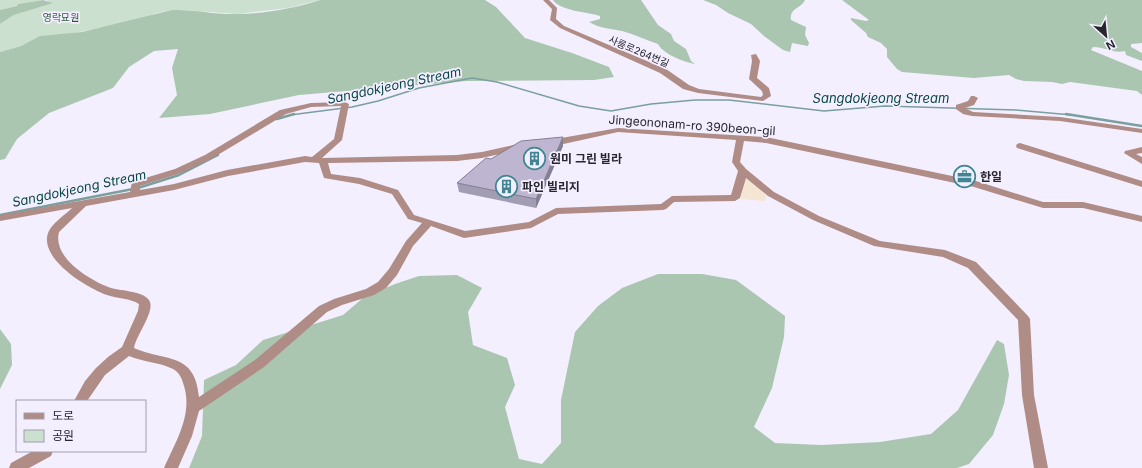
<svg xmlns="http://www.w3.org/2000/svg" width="1142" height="468" font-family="Inter,'Noto Sans KR',sans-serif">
<rect width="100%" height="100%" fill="#f3efff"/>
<path fill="#f5e5d3" d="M744 177 761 187 766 196 765 201 741 199Z"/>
<g fill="#cbe0cf">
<path d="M0 0H43L18 4 17 6 0 10Z"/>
<path d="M46 0H320L288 8 237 14 183 10H172L157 13 134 21 30 42 21 46 0 52V24L14 15 52 3Z"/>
</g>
<g fill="#abc6b0">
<path d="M43 0 53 3 14 15 0 24V10L17 6 18 4Z"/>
<path d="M320 0H485L496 7 525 38 572 53 609 67 614 77 594 80 467 81 299 95 210 114 159 118 177 95 172 68 178 49 154 51 129 67 113 88 49 113 17 139 5 159 0 160V52L21 46 40 36 82 32 172 10C194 9 216 15 238 14 262 14 297 8 320 0Z"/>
<path d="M553 0H641L658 25 671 34 674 41 686 49 691 61 695 64C684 62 663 54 658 44 646 40 634 34 622 31 611 29 599 28 589 22L600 19V16C588 12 560 11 553 0Z"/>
<path d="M703 0H805C802 8 789 8 791 20L806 27 805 35 809 43 808 46 792 43 790 52 783 50 764 36 751 24 728 13 716 5Z"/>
<path d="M842 0H1142V43L1131 44V47L1142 53V61L1126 55 1125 51C1114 54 1105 47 1093 47L1091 50 1142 71V95L1137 91 1070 82 1062 84 1052 82 1024 81 1016 79 1009 75 974 78 902 72 897 69 887 57V49L881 43 868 37 866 33 851 20V18L866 21 869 20Z"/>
<path d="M658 274H702L736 280 785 316 784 337 772 388 754 427 775 443 821 445 880 442 931 434 958 410 997 340 1004 344 1009 375 1004 404 993 435 969 464 957 468H189L202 436 204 380 236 365 263 340 343 315 364 297 395 284 419 276 457 275 482 288 468 312 473 345 507 358 515 385 505 407 519 459 542 464 561 443V400L575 332 598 306 622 288Z"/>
<path d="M0 329 11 344 12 365 0 389Z"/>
</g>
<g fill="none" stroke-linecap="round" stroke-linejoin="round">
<path stroke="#799f9f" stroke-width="1.5" d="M290 115 352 107 378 101 419 88 472 78 497 82 579 106 611 111 651 104 695 100H729L824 111 885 106 1016 110 1072 115"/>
<g stroke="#799f9f" stroke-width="2.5">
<path d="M1066 114 1142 126"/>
<path d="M277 119 294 114"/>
<path d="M138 188 179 175 218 155"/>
<path d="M0 215 133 189"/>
</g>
<g fill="#b08c86" fill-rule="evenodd">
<path d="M543 0H549L557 8 556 19 564 26 666 69 689 85 699 89 761 97 763 95 762 91 749 79 752 61 751 55 756 54 760 61 757 78 769 88 771 96 763 101 698 93 683 89 660 73 560 28 550 20 552 9Z"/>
<path d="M971 96H974L978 98 974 105 965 108 973 112 1060 117 1142 129V133L1060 121 972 116 963 114 956 109V105L968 101Z"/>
<path d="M345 102 349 104 342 140 322 158 457 155 482 152 522 143 525 144 526 146 525 148 522 149 482 158 457 161 328 163 331 174 360 178 398 190 414 215 465 231 529 222 556 208 661 204 672 196 731 195 738 171 732 162 736 140 618 132 559 145 550 146 546 143 550 140 618 128 766 137 976 181 1043 202H1083L1142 216V222L1083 208H1043L974 187 766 143 744 141 740 162 746 169 774 192 819 216 880 241 945 250 976 262 1028 316 1030 319 1034 395 1048 468H1034L1022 395 1018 320 968 268 943 257 874 246 813 220 768 196 746 178 740 198 735 201 674 202 666 209 663 210 558 214 531 228 464 238 431 226 413 246 397 275 386 288 374 295 342 305 327 312 264 367 199 411 192 436 178 468H164C175 443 193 415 184 386 182 379 180 373 173 369 159 362 143 362 129 356L105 375 87 401H74L85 381 96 368 108 357 122 347 138 311 139 304C130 298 118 299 107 295 87 288 39 259 48 233 52 223 65 215 72 208L0 221V215L130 192 132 182 175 169 205 155 280 110 311 103ZM341 106 334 139 312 157 305 156 227 170 174 184 140 190V186L181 173 211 159 286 114 311 107ZM305 162 319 163 324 178 359 184 392 194 408 219 422 223 406 241 389 269 378 282 366 289 334 299 319 306 255 360 199 397C195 351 165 362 134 348 136 336 154 313 150 302 146 291 121 291 111 288 91 281 52 258 59 232L86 206 174 190 228 176Z"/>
<path d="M1020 143 1142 181V187L1017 148 1016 146 1017 144Z"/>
<path d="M1142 147V153L1136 154 1142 157V164L1124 153 1125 151Z"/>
<path d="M33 451H53L51 456 29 468H9L11 463Z"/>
</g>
</g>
<path fill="#a39db3" d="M563 146 536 208 459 192 457 183Z"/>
<path fill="#857f92" d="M563 137V146L536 208V199Z"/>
<path fill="#beb6d0" stroke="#857f92" d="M563 137 536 199 457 183 486 158 491 159 521 141Z"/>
<defs>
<symbol id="building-ring" viewBox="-11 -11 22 22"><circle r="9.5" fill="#f3efff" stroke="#418594" stroke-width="1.5"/><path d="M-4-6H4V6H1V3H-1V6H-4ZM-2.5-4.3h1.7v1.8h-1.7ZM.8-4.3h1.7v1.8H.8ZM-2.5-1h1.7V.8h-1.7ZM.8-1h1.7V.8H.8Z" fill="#418594"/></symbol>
<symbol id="office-ring" viewBox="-11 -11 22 22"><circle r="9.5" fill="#f3efff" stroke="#418594" stroke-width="1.5"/><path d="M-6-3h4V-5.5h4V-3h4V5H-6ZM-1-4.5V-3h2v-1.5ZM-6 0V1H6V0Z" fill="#418594"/></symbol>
</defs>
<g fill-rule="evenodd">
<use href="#building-ring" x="522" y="146" width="25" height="25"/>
<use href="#office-ring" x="952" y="164" width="25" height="25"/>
<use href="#building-ring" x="494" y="174" width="25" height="25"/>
</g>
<g text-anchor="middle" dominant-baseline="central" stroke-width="3.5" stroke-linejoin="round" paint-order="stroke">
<g font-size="10" fill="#2e5939" stroke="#f3efff">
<text x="61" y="17">영락묘원</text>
</g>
<g font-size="10" fill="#28252f" stroke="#f3efff">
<text transform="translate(639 51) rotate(23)">사릉로264번길</text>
</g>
<g font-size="12" fill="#28252f" stroke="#f3efff">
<text transform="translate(692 125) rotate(4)">Jingeononam-ro 390beon-gil</text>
</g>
<g font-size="12" font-weight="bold" fill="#28252f" stroke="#f3efff" text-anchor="start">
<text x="550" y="158">원미 그린 빌라</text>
<text x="980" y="176">한일</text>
<text x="522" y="186">파인 빌리지</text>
</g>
<g font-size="13" font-style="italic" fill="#0a4747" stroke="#f3efff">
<text transform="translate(394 85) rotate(-12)">Sangdokjeong Stream</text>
<text x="881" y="98">Sangdokjeong Stream</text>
<text transform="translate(79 188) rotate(-12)">Sangdokjeong Stream</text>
</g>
</g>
<rect x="16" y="400" width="130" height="52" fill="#f3efff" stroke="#a29eac"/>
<rect x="24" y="413" width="20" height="6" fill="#b08c86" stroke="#a29eac"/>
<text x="52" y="420" font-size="12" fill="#28252f">도로</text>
<rect x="24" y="430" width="20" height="12" fill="#cbe0cf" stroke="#a29eac"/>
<text x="52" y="440" font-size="12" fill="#28252f">공원</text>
<g transform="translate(1106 36) rotate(153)" stroke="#f3efff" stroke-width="3" paint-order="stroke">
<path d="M0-3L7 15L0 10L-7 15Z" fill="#28252f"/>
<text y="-6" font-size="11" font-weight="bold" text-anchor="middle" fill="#28252f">N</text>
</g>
</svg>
